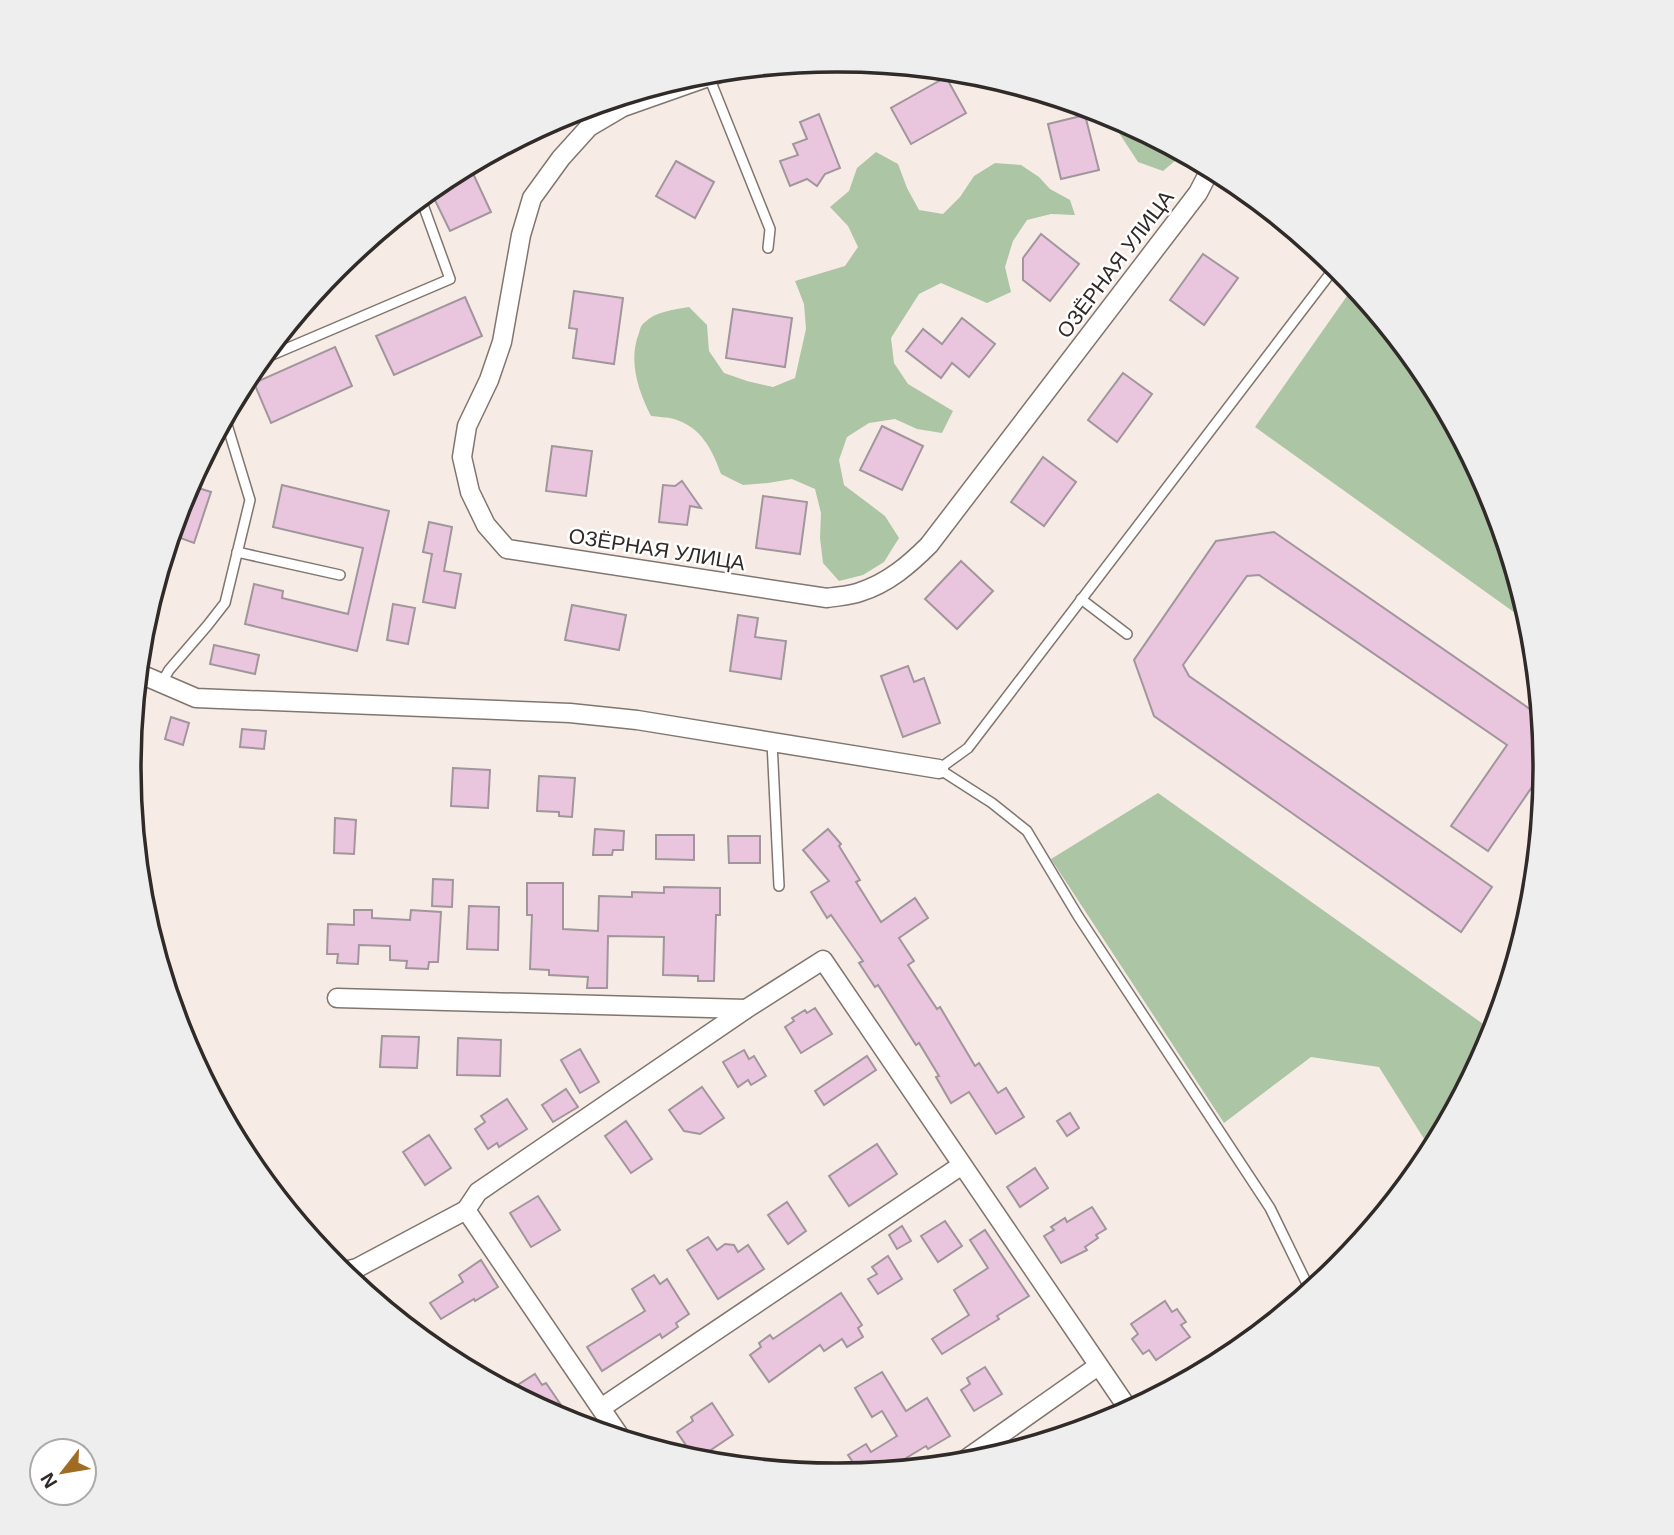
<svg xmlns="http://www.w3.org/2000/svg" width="1674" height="1535" font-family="Helvetica,sans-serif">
<rect width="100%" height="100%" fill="#f7ece5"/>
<g fill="#acc5a4">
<path d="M1106 113 1181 152 1182 155 1163 171 1138 162Z"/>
<path d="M876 152 898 164 907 188 919 210 943 214 960 197 974 176 995 163 1021 165 1039 177 1050 189 1070 200 1075 215 1051 214 1027 220 1013 241 1005 267 1011 292 987 303 941 283 919 294 891 338 894 363 908 384 953 411 942 433 917 429 895 419 869 423 847 437 839 460 844 485 885 516 899 538 884 562 863 575 839 581 823 563 820 538 821 513 815 489 792 479 768 483 743 485 721 474C712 449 701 427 674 419 667 417 658 417 651 416 638 390 628 361 639 333 640 329 641 325 644 323 656 311 673 310 689 307L707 325 709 351 724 373 747 381 773 387 795 378 806 329 804 304 795 281 845 266 858 247 848 226 830 207 849 191 857 168Z"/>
<path d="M1354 286 1426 374 1491 497 1529 623 1255 427Z"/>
<path d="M1158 793 1493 1031 1491 1039 1431 1150 1379 1067 1311 1057 1224 1123 1051 859Z"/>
</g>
<g fill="#eac5de" stroke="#a0969c" stroke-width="2">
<path d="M946 77 966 113 911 144 891 108Z"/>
<path d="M819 114 840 168 825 174 817 186 807 179 790 186 780 161 798 155 793 144 807 139 800 122Z"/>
<path d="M1085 115 1099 170 1061 179 1048 124Z"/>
<path d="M676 161 714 182 695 218 656 196Z"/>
<path d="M469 165 491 212 450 231 430 190 444 179Z"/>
<path d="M1041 234 1079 264 1050 301 1023 280V258Z"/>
<path d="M1203 254 1238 278 1204 325 1170 300Z"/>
<path d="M574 291 623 298 614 364 573 358 577 329 569 328Z"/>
<path d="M465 297 482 336 394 375 376 336Z"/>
<path d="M733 309 792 318 785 367 726 358Z"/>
<path d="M962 318 995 344 969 377 952 363 941 378 906 351 923 329 942 344Z"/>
<path d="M335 347 352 386 271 423 254 383Z"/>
<path d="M1123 373 1152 394 1117 442 1088 420Z"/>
<path d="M882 426 923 446 902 490 860 470Z"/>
<path d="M552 446 592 451 586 496 546 491Z"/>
<path d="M1043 457 1076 482 1044 526 1011 502Z"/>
<path d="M682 481 701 508 690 506 687 525 659 522 663 485 675 486Z"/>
<path d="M282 485 389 511 357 651 245 624 254 584 283 591 282 598 348 614 363 548 273 527Z"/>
<path d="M192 486 211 492 194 543 175 536Z"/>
<path d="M763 496 807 502 800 554 756 548Z"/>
<path d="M429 522 452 527 444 571 461 574 455 608 423 602 432 554 423 552Z"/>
<path d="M1274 532 1540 716 1543 771 1488 851 1451 826 1507 745 1259 575 1247 576 1183 665 1189 676 1492 887 1461 932 1154 716 1134 660 1216 541Z"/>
<path d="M961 561 993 591 957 629 925 599Z"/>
<path d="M393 604 415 608 408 644 387 640Z"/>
<path d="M572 605 626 615 619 650 565 640Z"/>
<path d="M738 615 758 618 755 637 786 641 781 679 730 671Z"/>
<path d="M214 645 259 655 255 674 210 664Z"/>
<path d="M908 666 914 682 924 678 940 723 903 737 881 676Z"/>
<path d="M171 717 189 723 183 745 165 739Z"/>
<path d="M242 729 266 731 264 749 240 747Z"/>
<path d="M453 768 490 770 488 808 451 806Z"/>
<path d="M539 776 575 778 572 817 559 816V812L537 811Z"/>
<path d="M335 818 356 820 354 854 334 853Z"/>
<path d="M595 829 624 831 623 850H613L612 855H593Z"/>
<path d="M828 829 841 844 839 846 860 880 856 882 881 922 915 898 928 918 899 938 914 961 908 965 937 1009 940 1007 975 1066 979 1063 998 1093 1006 1088 1024 1117 996 1134 969 1092 951 1103 936 1077 939 1076 919 1043 916 1045 878 985 875 987 859 963 863 961 831 915 827 918 811 892 829 881 803 850Z"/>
<path d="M656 835H694V860L656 859Z"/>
<path d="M728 836H760V863H729Z"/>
<path d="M433 879 453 880 452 907 432 906Z"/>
<path d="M527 883H563V929L598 931 599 896 632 897V892L664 893V887L720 888V915H716L714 981H698V976L663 975 664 937 608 936 607 988H587L588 977 549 975V970L530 969 532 915H527Z"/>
<path d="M469 906 499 907 498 950 467 949Z"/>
<path d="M354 910H372V918L410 920 411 910 441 912 438 962H429L428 969 406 968 407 961 390 960V946L359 945 358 964 337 963 338 954H327L328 924 354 925Z"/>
<path d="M815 1008 832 1034 801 1053 785 1027 794 1021 792 1018 805 1010 807 1013Z"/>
<path d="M382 1036 419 1037 417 1068 380 1067Z"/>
<path d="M458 1038 501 1040 500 1076 457 1075Z"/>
<path d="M580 1049 599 1082 580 1093 561 1060Z"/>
<path d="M744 1050 749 1059 754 1056 766 1076 751 1085 748 1080 738 1087 723 1062Z"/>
<path d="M867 1056 876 1070 824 1105 815 1091Z"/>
<path d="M702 1087 724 1118 700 1134 684 1131 669 1110Z"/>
<path d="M566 1089 578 1107 553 1122 542 1105Z"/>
<path d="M507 1099 527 1129 499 1147 497 1143 488 1149 475 1129 485 1122 481 1116Z"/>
<path d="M1070 1113 1079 1128 1067 1136 1057 1121Z"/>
<path d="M626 1121 652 1159 631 1173 605 1136Z"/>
<path d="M429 1135 451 1168 425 1185 403 1152Z"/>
<path d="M877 1144 897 1174 849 1206 829 1176Z"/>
<path d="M1035 1168 1048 1188 1020 1207 1007 1187Z"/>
<path d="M538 1196 560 1230 531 1247 510 1213Z"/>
<path d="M787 1202 806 1231 788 1244 768 1215Z"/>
<path d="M1092 1207 1106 1229 1096 1235 1098 1238 1085 1247 1087 1250 1061 1263 1044 1236 1054 1230 1051 1227 1065 1218 1067 1222Z"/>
<path d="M945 1221 962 1246 938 1262 921 1236Z"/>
<path d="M902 1226 911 1241 897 1249 889 1235Z"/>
<path d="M985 1230 1029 1296 997 1316 999 1319 942 1354 932 1339 969 1315 954 1290 988 1268 970 1240Z"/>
<path d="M708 1237 717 1250 725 1244 734 1245 738 1252 748 1245 764 1269 718 1299 687 1250Z"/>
<path d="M888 1256 902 1279 878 1294 868 1279 877 1274 872 1267Z"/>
<path d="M481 1260 498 1287 475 1301 474 1299 441 1319 430 1303 463 1282 459 1275Z"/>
<path d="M654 1275 660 1284 667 1279 689 1314 676 1323 678 1327 662 1338 660 1334 602 1371 587 1347 645 1311 632 1289Z"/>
<path d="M841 1293 862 1325 858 1328 863 1337 847 1347 842 1339 824 1351 820 1345 769 1382 750 1355 761 1347 759 1343 770 1335 773 1339Z"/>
<path d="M1165 1301 1172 1312 1177 1309 1186 1322 1181 1325 1190 1337 1156 1360 1149 1350 1143 1354 1132 1339 1138 1334 1131 1324Z"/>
<path d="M985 1367 1002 1394 974 1411 961 1390 970 1384 967 1378Z"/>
<path d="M882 1372 906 1411 927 1398 950 1436 928 1449 926 1446 893 1466 896 1470 836 1475 854 1464 848 1455 866 1444 871 1452 897 1436 882 1411 872 1417 855 1388Z"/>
<path d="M535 1374 542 1385 546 1383 563 1408 553 1414 508 1391Z"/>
<path d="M712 1403 733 1435 696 1460 677 1432 693 1421 691 1417Z"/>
</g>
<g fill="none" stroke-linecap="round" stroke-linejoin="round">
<defs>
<g id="service">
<path d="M709 77 770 229 768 248"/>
<path d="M260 360 450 279 422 202 408 208"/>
<path d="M237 552 340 575"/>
<path d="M1081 599 1127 634"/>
<path d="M161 684 169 670 207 626 225 603 250 500 225 418"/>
<path d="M772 742 779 886"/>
<path d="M1310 1290 1270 1208 1078 916 1027 831 992 803 939 769 968 748 1336 266"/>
</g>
<g id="minor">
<path d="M728 70 623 107 589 127 561 158 532 198 521 235 502 342 489 380 467 426 462 457 470 492 486 525 507 549 827 598C838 596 850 596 860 592 888 583 909 565 929 545L1198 193 1211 168"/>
<path d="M138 673 196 698 570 713 637 720 939 769"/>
<path d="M337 998 746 1009"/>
<path d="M466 1210 621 1438"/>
<path d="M341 1272 357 1268 466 1210 478 1192 746 1009 823 960 1129 1410"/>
<path d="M601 1408 962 1165"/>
<path d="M959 1464 1098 1366"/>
</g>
</defs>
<use href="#service" stroke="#80766f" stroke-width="12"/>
<use href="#minor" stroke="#80766f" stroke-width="21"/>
<use href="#service" stroke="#fff" stroke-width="9"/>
<use href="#minor" stroke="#fff" stroke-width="18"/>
</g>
<g text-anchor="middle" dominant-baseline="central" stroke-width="5" stroke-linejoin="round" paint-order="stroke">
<g font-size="21" fill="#302b29" stroke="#fff">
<text transform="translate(1115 264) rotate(-53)">ОЗЁРНАЯ УЛИЦА</text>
<text transform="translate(657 549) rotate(9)">ОЗЁРНАЯ УЛИЦА</text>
</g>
</g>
<path d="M0 0H1674V1535H0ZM836 72H838A695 695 0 0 1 1533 767V768A695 695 0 0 1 838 1463H836A695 695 0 0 1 141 768V767A695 695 0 0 1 836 72Z" fill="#eee" fill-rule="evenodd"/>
<path fill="none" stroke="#302b29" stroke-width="3.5" d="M836 72H838A695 695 0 0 1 1533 767V768A695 695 0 0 1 838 1463H836A695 695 0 0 1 141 768V767A695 695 0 0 1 836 72Z"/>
<g transform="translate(63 1472) rotate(239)"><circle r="33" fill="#ffffff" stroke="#acaaa9" stroke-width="2"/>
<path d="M0-5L12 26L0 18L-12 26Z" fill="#a06c24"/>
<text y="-10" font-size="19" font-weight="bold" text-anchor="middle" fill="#302b29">N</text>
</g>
</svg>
